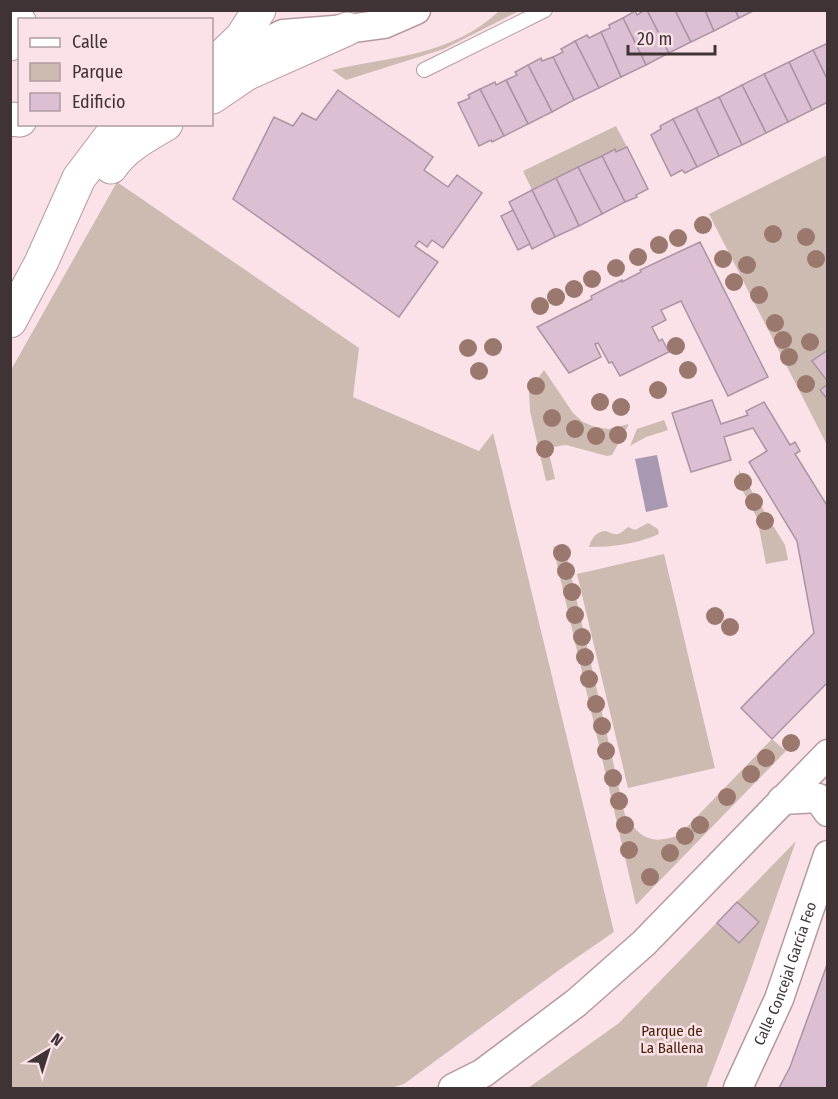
<svg xmlns="http://www.w3.org/2000/svg" width="838" height="1099" font-family="'Fira Sans Condensed',sans-serif">
<rect width="100%" height="100%" fill="#fbe2e8"/>
<g fill="#cdbbb1">
<path d="M499 11H519L444 49 346 80 332 70C393 56 451 56 499 11Z"/>
<path d="M616 126 627 147 616 152 614 150 532 190 523 171Z"/>
<path d="M827 155V350L812 361 827 382V384L820 390 827 400V445L709 214Z"/>
<path d="M117 182 359 348 353 397 479 451 493 433 614 932 566 965 404 1084 391 1088H11V370Z"/>
<path d="M544 370 573 413 583 422 595 427 609 429 629 424 612 455 607 456 566 445 553 447 549 453 555 479 546 481 530 411 529 391Z"/>
<path d="M664 420 668 430 646 437 630 446 637 429Z"/>
<path d="M739 470 785 545 788 560 766 564 759 528 762 527 739 484Z"/>
<path d="M648 523 658 529 659 534C636 544 614 547 589 547 591 539 596 531 606 531 609 532 612 534 615 534 620 535 624 530 628 527L635 530Z"/>
<path d="M561 544H564L625 815C640 839 652 845 679 835L772 739 786 751 636 905 553 547Z"/>
<path d="M664 554 715 768 628 788 577 574Z"/>
<path d="M796 841 748 978 706 1088H528L619 1023Z"/>
</g>
<path fill="#a898b1" d="M657 455 668 507 646 512 635 459Z"/>
<g fill="#dcbfd2" stroke="#ab93a3" stroke-width="1.5">
<path d="M645 10H647L669 53 646 65 623 18 635 11 637 15Z"/>
<path d="M647 10H675L691 42 669 53Z"/>
<path d="M675 10H705L714 31 691 42Z"/>
<path d="M705 10H735L739 18 714 31Z"/>
<path d="M735 10H755L739 18Z"/>
<path d="M623 18 646 65 621 77 601 32 610 28 609 25Z"/>
<path d="M601 32 621 77 599 88 575 41 587 35 589 38Z"/>
<path d="M575 41 599 88 574 100 553 57 563 52 561 49Z"/>
<path d="M828 43V81L813 50Z"/>
<path d="M813 50 828 81V102L812 110 789 62Z"/>
<path d="M553 57 574 100 552 112 528 65 541 58 542 61Z"/>
<path d="M789 62 812 110 788 122 764 74Z"/>
<path d="M528 65 552 112 528 124 506 80 517 75 515 72Z"/>
<path d="M764 74 788 122 766 133 742 85Z"/>
<path d="M506 80 528 124 504 136 480 89 495 82 496 85Z"/>
<path d="M742 85 766 133 742 145 719 97Z"/>
<path d="M480 89 504 136 492 142 491 140 479 146 458 103 470 98 468 95Z"/>
<path d="M338 90 433 157 424 170 448 187 457 175 482 193 443 248 432 240 427 247 419 241 415 246 438 262 399 317 233 199 274 117 293 126 302 113 316 120Z"/>
<path d="M719 97 742 145 719 156 696 108Z"/>
<path d="M696 108 719 156 697 167 673 119Z"/>
<path d="M673 119 697 167 685 173 682 170 671 176 651 135 661 129 660 126Z"/>
<path d="M627 147 648 189 636 195 637 197 625 202 602 156 615 149 616 152Z"/>
<path d="M602 156 625 202 602 214 578 167Z"/>
<path d="M578 167 602 214 579 226 556 178Z"/>
<path d="M556 178 579 226 555 237 532 190Z"/>
<path d="M532 190 555 237 532 249 509 202Z"/>
<path d="M513 210 530 244 518 250 501 216Z"/>
<path d="M700 242 768 377 728 396 681 301 661 310 666 320 652 327 659 341 662 339 669 352 620 376 612 362 609 363 598 343 595 344 601 357 569 373 537 327 592 299 591 296 622 280V282L641 272 640 270Z"/>
<path d="M828 350V382L812 361Z"/>
<path d="M828 384V400L820 390Z"/>
<path d="M712 400 721 424 748 415 746 411 764 402 790 445 795 442 800 451 795 454 828 507V682L772 739 741 708 814 633 797 541 749 462 767 451 753 428 724 437 731 460 691 472 672 413Z"/>
<path d="M737 902 759 922 739 943 717 923Z"/>
<path d="M828 962V1088H779L790 1067Z"/>
</g>
<g fill="none" stroke-linecap="round" stroke-linejoin="round">
<defs>
<path id="service" d="M424 70 545 10"/>
<g id="minor">
<path d="M219 65 283 34 347 29 384 24 416 10"/>
<path d="M782 800 818 798 828 812"/>
<path d="M453 1088 483 1073 576 1003 644 943 828 754"/>
<path id="s1" d="M738 1088 779 999 828 855"/>
</g>
<g id="tertiary">
<path d="M212 66 242 37 259 10"/>
<path d="M10 119 20 120"/>
</g>
<g id="motorway">
<path d="M10 44 20 23"/>
<path d="M212 97 246 74 347 29"/>
<path d="M111 167C124 147 146 136 166 124"/>
<path d="M10 321 41 263 79 178 110 137 125 124"/>
</g>
</defs>
<use href="#service" stroke="#b699a0" stroke-width="16"/>
<use href="#minor" stroke="#b699a0" stroke-width="31"/>
<use href="#tertiary" stroke="#b699a0" stroke-width="35"/>
<use href="#motorway" stroke="#b699a0" stroke-width="35"/>
<use href="#service" stroke="#fff" stroke-width="14"/>
<use href="#minor" stroke="#fff" stroke-width="28"/>
<use href="#tertiary" stroke="#fff" stroke-width="33"/>
<use href="#motorway" stroke="#fff" stroke-width="33"/>
</g>
<g fill="#9a786d">
<circle cx="703" cy="225" r="9"/>
<circle cx="773" cy="234" r="9"/>
<circle cx="806" cy="237" r="9"/>
<circle cx="678" cy="238" r="9"/>
<circle cx="659" cy="245" r="9"/>
<circle cx="638" cy="257" r="9"/>
<circle cx="723" cy="259" r="9"/>
<circle cx="816" cy="259" r="9"/>
<circle cx="747" cy="265" r="9"/>
<circle cx="616" cy="268" r="9"/>
<circle cx="592" cy="279" r="9"/>
<circle cx="734" cy="282" r="9"/>
<circle cx="574" cy="289" r="9"/>
<circle cx="759" cy="295" r="9"/>
<circle cx="556" cy="297" r="9"/>
<circle cx="540" cy="306" r="9"/>
<circle cx="775" cy="323" r="9"/>
<circle cx="783" cy="340" r="9"/>
<circle cx="810" cy="342" r="9"/>
<circle cx="676" cy="346" r="9"/>
<circle cx="493" cy="347" r="9"/>
<circle cx="468" cy="348" r="9"/>
<circle cx="789" cy="357" r="9"/>
<circle cx="688" cy="370" r="9"/>
<circle cx="479" cy="371" r="9"/>
<circle cx="806" cy="384" r="9"/>
<circle cx="536" cy="386" r="9"/>
<circle cx="658" cy="390" r="9"/>
<circle cx="600" cy="402" r="9"/>
<circle cx="621" cy="407" r="9"/>
<circle cx="552" cy="418" r="9"/>
<circle cx="575" cy="429" r="9"/>
<circle cx="618" cy="435" r="9"/>
<circle cx="596" cy="436" r="9"/>
<circle cx="545" cy="449" r="9"/>
<circle cx="743" cy="482" r="9"/>
<circle cx="754" cy="502" r="9"/>
<circle cx="765" cy="521" r="9"/>
<circle cx="562" cy="553" r="9"/>
<circle cx="566" cy="571" r="9"/>
<circle cx="572" cy="592" r="9"/>
<circle cx="575" cy="615" r="9"/>
<circle cx="715" cy="616" r="9"/>
<circle cx="730" cy="627" r="9"/>
<circle cx="582" cy="637" r="9"/>
<circle cx="585" cy="657" r="9"/>
<circle cx="589" cy="679" r="9"/>
<circle cx="596" cy="704" r="9"/>
<circle cx="602" cy="726" r="9"/>
<circle cx="791" cy="743" r="9"/>
<circle cx="606" cy="751" r="9"/>
<circle cx="766" cy="758" r="9"/>
<circle cx="751" cy="774" r="9"/>
<circle cx="613" cy="778" r="9"/>
<circle cx="727" cy="797" r="9"/>
<circle cx="619" cy="801" r="9"/>
<circle cx="625" cy="825" r="9"/>
<circle cx="700" cy="825" r="9"/>
<circle cx="685" cy="836" r="9"/>
<circle cx="629" cy="850" r="9"/>
<circle cx="670" cy="853" r="9"/>
<circle cx="650" cy="877" r="9"/>
</g>
<g text-anchor="middle" dominant-baseline="central" stroke-width="5" stroke-linejoin="round" paint-order="stroke">
<g font-size="15" fill="#3f3336" stroke="#fbe2e8">
<text stroke="none"><textPath href="#s1" startOffset="124">Calle Concejal García Feo</textPath></text>
</g>
<g font-size="15" fill="#4a2208" stroke="#fbe2e8">
<text x="672" y="1031">Parque de<tspan x="672" dy="17">La Ballena</tspan></text>
</g>
</g>
<rect width="838" height="1099" fill="none" stroke="#3f3336" stroke-width="24"/>
<rect x="18" y="18" width="195" height="108" fill="#fbe2e8" stroke="#b09ca1" stroke-width="1.5"/>
<rect x="30" y="38" width="30" height="9" fill="#ffffff" stroke="#b09ca1" stroke-width="1.5"/>
<text x="72" y="48" font-size="18" fill="#3f3336">Calle</text>
<rect x="30" y="63" width="30" height="18" fill="#cdbbb1" stroke="#b09ca1" stroke-width="1.5"/>
<text x="72" y="78" font-size="18" fill="#3f3336">Parque</text>
<rect x="30" y="93" width="30" height="18" fill="#dcbfd2" stroke="#b09ca1" stroke-width="1.5"/>
<text x="72" y="108" font-size="18" fill="#3f3336">Edificio</text>
<g transform="translate(48 1051) rotate(38)" stroke="#fbe2e8" stroke-width="4.5" paint-order="stroke">
<path d="M0-4.5L10 22L0 15L-10 22Z" fill="#3f3336"/>
<text y="-9" font-size="16" font-weight="bold" text-anchor="middle" fill="#3f3336">N</text>
</g>
<path d="M628 45v9h87v-9" fill="none" stroke="#3f3336" stroke-width="3"/>
<text x="637" y="45" font-size="18" fill="#3f3336" stroke="#fbe2e8" stroke-width="4.5" paint-order="stroke">20 m</text>
</svg>
